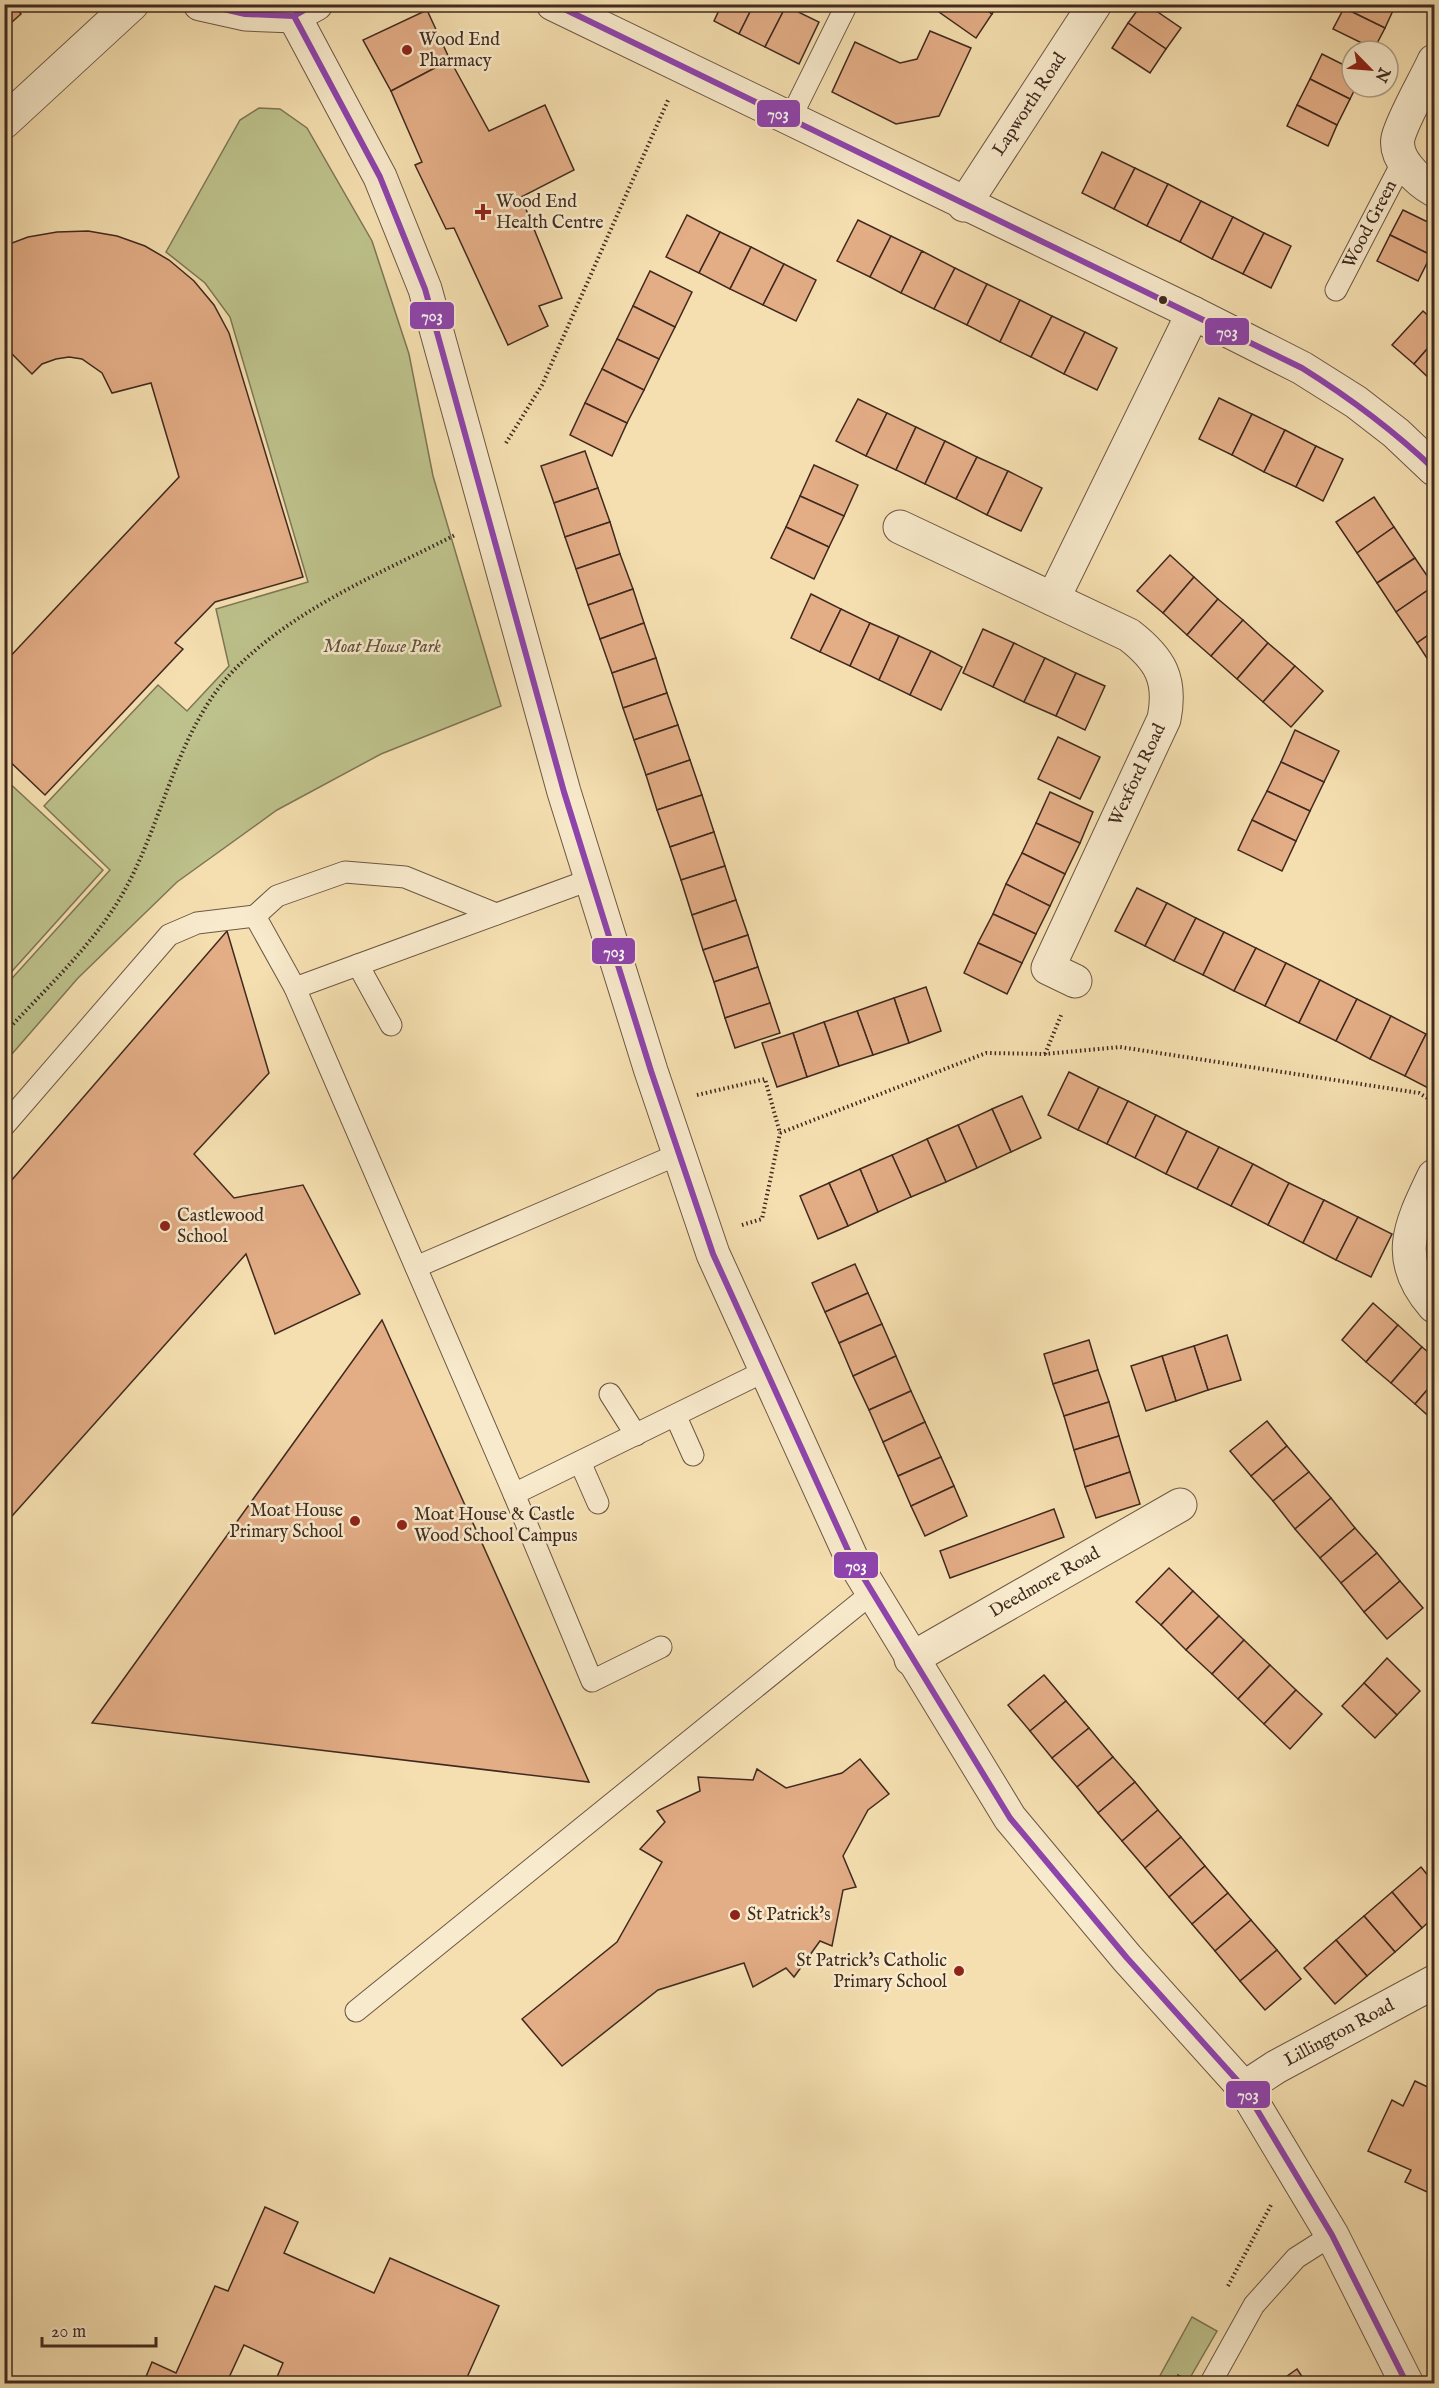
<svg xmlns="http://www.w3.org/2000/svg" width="1439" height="2388" font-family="'IM FELL English',serif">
<rect width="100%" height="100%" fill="#f5dfb0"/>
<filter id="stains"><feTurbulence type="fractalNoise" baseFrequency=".00333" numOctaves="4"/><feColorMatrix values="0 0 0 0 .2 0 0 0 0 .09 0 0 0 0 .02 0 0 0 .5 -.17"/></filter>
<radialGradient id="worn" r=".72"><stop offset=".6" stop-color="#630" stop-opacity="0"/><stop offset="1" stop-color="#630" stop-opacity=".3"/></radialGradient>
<g fill="#bdc18b" stroke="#7e7656" stroke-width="1.5">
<path d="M259 108 280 109 307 128 372 241 409 354 433 476 501 706 381 754 277 810 177 882 78 978 5 1062V986L110 870 44 806 158 685 187 711 229 666 216 609 308 582 230 317 205 283 166 252 240 120Z"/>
<path d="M5 779 103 870 5 979Z"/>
<path d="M1192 2317 1217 2331 1187 2383H1156Z"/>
</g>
<g fill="#e3ad86" stroke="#402a20" stroke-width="1.5">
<path d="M4 4H13L21 14 4 29Z"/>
<path d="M722 4H754L739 34 714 21Z"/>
<path d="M754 4 786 6 765 47 739 34Z"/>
<path d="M944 4H979L992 14 976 38 939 12Z"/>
<path d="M979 4H999L992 14Z"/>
<path d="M1142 4H1146L1181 28 1166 49 1128 23Z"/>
<path d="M1345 4H1396L1385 28 1344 8Z"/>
<path d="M786 6 819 22 799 64 765 47Z"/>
<path d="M1344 8 1385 28 1374 49 1333 29Z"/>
<path d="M427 10 450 60 391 91 363 40Z"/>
<path d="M1128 23 1166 49 1150 73 1112 48Z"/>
<path d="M930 31 971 48 939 116 896 124 832 92 855 42 900 63 917 59Z"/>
<path d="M1322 54 1352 69V87H1356L1350 99 1310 79Z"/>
<path d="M450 60 489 131 545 105 574 170 521 197 562 298 539 306 548 326 508 345 454 228 446 229 415 165 422 162 391 91Z"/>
<path d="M1310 79 1350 99 1337 125 1297 105Z"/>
<path d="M1297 105 1337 125 1328 146 1287 126Z"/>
<path d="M1102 152 1135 168 1114 209 1082 193Z"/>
<path d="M1135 168 1168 184 1147 226 1114 209Z"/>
<path d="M1168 184 1201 201 1180 242 1147 226Z"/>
<path d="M1201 201 1233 217 1212 259 1180 242Z"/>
<path d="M1403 210 1434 225V247L1431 255 1390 235Z"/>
<path d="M687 215 720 232 699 273 666 257Z"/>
<path d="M1233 217 1264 233 1243 274 1212 259Z"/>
<path d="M858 220 891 236 870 277 837 261Z"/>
<path d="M88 231 117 236 145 246 169 260 194 281 214 305 229 333 303 577 215 602 175 643 183 649 45 795 4 756V663L179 477 151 383 112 393 102 373 82 359 69 357 56 359 42 364 32 374 11 353 4 359V246L28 237 57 232Z"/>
<path d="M720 232 751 247 730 289 699 273Z"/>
<path d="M1264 233 1291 246 1271 288 1243 274Z"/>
<path d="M1390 235 1431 255 1418 281 1377 261Z"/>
<path d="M891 236 922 251 901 293 870 277Z"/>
<path d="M751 247 784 264 763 305 730 289Z"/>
<path d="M922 251 955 268 934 309 901 293Z"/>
<path d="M784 264 816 280 796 321 763 305Z"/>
<path d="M955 268 987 284 967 325 934 309Z"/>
<path d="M650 271 692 292 675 327 633 306Z"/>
<path d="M987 284 1020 300 1000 342 967 325Z"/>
<path d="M1020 300 1052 316 1031 357 1000 342Z"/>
<path d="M633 306 675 327 659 359 617 339Z"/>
<path d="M1423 311 1434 321V341L1414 364 1392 345Z"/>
<path d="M1052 316 1085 332 1064 374 1031 357Z"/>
<path d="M1085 332 1117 348 1097 390 1064 374Z"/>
<path d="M617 339 659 359 644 390 602 369Z"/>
<path d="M1434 341V383L1414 364Z"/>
<path d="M602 369 644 390 627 423 585 403Z"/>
<path d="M1219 398 1252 414 1232 455 1199 439Z"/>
<path d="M858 399 887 413 866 456 836 441Z"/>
<path d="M585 403 627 423 612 456 570 435Z"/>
<path d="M887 413 916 427 896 470 866 456Z"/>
<path d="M1252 414 1285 430 1264 472 1232 455Z"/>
<path d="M916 427 945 441 925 484 896 470Z"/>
<path d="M1285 430 1316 446 1296 487 1264 472Z"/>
<path d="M945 441 977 457 956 499 925 484Z"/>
<path d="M1316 446 1343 459 1323 501 1296 487Z"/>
<path d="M585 451 598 488 554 503 541 466Z"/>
<path d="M977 457 1008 471 987 515 956 499Z"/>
<path d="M814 465 858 485 844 516 800 496Z"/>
<path d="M1008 471 1042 488 1021 531 987 515Z"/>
<path d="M598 488 610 522 565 537 554 503Z"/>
<path d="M800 496 844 516 829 547 786 527Z"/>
<path d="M1374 497 1394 527 1357 553 1336 522Z"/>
<path d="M610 522 620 554 576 569 565 537Z"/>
<path d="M786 527 829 547 814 579 771 558Z"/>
<path d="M1394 527 1415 558 1377 583 1357 553Z"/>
<path d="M620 554 633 589 588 605 576 569Z"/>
<path d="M1170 555 1194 577 1163 613 1137 591Z"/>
<path d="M1415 558 1434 586 1396 612 1377 583Z"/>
<path d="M1194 577 1218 599 1187 635 1163 613Z"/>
<path d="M1434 586V631L1417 643 1396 612Z"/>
<path d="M633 589 644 623 600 639 588 605Z"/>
<path d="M811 594 841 609 820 652 791 638Z"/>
<path d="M1218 599 1243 620 1211 656 1187 635Z"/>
<path d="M841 609 870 623 850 666 820 652Z"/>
<path d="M1243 620 1268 643 1237 679 1211 656Z"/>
<path d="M644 623 656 658 612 673 600 639Z"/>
<path d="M870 623 899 636 879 680 850 666Z"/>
<path d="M983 629 1014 643 993 687 963 673Z"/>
<path d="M1434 631V669L1417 643Z"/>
<path d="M899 636 931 651 910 695 879 680Z"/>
<path d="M1014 643 1045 658 1024 702 993 687Z"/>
<path d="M1268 643 1295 666 1263 702 1237 679Z"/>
<path d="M931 651 962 667 941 710 910 695Z"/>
<path d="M656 658 667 693 623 708 612 673Z"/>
<path d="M1045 658 1076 673 1056 716 1024 702Z"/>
<path d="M1295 666 1323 691 1291 727 1263 702Z"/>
<path d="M1076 673 1105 686 1085 730 1056 716Z"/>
<path d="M667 693 678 725 634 740 623 708Z"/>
<path d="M678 725 690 760 646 775 634 740Z"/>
<path d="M1295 730 1339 751 1324 782 1281 762Z"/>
<path d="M1058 737 1100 757 1080 799 1038 779Z"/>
<path d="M690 760 702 795 657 810 646 775Z"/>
<path d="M1281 762 1324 782 1310 811 1267 791Z"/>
<path d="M1267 791 1310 811 1296 841 1252 820Z"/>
<path d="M1050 792 1093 812 1080 843 1036 823Z"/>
<path d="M702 795 714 832 670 847 657 810Z"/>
<path d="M1252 820 1296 841 1282 871 1238 850Z"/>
<path d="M1036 823 1080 843 1065 874 1022 853Z"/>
<path d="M714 832 725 866 681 880 670 847Z"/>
<path d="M1022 853 1065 874 1050 906 1006 884Z"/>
<path d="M725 866 736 900 692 915 681 880Z"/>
<path d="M1006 884 1050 906 1036 934 993 914Z"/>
<path d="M1137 888 1167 903 1145 946 1115 931Z"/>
<path d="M736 900 748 935 703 950 692 915Z"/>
<path d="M1167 903 1196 918 1174 961 1145 946Z"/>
<path d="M993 914 1036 934 1022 963 978 943Z"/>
<path d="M1196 918 1224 932 1203 975 1174 961Z"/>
<path d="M227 931 269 1073 194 1154 234 1198 303 1185 360 1294 275 1334 246 1254 4 1525V1189Z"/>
<path d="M1224 932 1256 948 1234 991 1203 975Z"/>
<path d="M748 935 758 967 714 982 703 950Z"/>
<path d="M978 943 1022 963 1007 994 964 973Z"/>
<path d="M1256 948 1286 963 1265 1006 1234 991Z"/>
<path d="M1286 963 1320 980 1299 1023 1265 1006Z"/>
<path d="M758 967 770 1003 725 1018 714 982Z"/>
<path d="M1320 980 1357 999 1336 1041 1299 1023Z"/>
<path d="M926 987 941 1031 909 1043 894 998Z"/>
<path d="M894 998 909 1043 873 1055 857 1011Z"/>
<path d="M1357 999 1391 1016 1370 1059 1336 1041Z"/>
<path d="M770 1003 780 1033 735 1048 725 1018Z"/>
<path d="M857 1011 873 1055 839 1066 824 1022Z"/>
<path d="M1391 1016 1426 1034 1405 1076 1370 1059Z"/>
<path d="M824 1022 839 1066 807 1077 793 1033Z"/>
<path d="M793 1033 807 1077 777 1087 762 1043Z"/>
<path d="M1426 1034 1434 1038V1091L1405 1076Z"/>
<path d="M1069 1072 1099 1087 1078 1130 1048 1115Z"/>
<path d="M1099 1087 1128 1101 1107 1144 1078 1130Z"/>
<path d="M1022 1096 1041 1138 1011 1152 992 1109Z"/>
<path d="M1128 1101 1156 1115 1135 1158 1107 1144Z"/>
<path d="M992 1109 1011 1152 977 1168 958 1125Z"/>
<path d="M1156 1115 1187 1131 1166 1174 1135 1158Z"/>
<path d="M958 1125 977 1168 946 1182 927 1139Z"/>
<path d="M1187 1131 1219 1147 1197 1189 1166 1174Z"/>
<path d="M927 1139 946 1182 911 1197 892 1155Z"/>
<path d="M1219 1147 1253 1164 1231 1206 1197 1189Z"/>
<path d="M892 1155 911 1197 878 1212 860 1169Z"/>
<path d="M1253 1164 1289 1183 1268 1225 1231 1206Z"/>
<path d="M860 1169 878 1212 848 1226 829 1183Z"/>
<path d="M829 1183 848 1226 818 1239 800 1196Z"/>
<path d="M1289 1183 1324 1200 1303 1243 1268 1225Z"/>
<path d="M1324 1200 1358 1217 1336 1260 1303 1243Z"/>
<path d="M1358 1217 1392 1234 1371 1277 1336 1260Z"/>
<path d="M855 1264 868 1293 825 1312 812 1283Z"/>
<path d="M868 1293 882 1324 839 1343 825 1312Z"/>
<path d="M1373 1303 1398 1325 1366 1362 1342 1340Z"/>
<path d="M382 1320 589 1782 92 1723Z"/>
<path d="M882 1324 896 1356 853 1376 839 1343Z"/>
<path d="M1398 1325 1422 1347 1391 1383 1366 1362Z"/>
<path d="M1227 1335 1241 1380 1208 1390 1194 1346Z"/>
<path d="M1089 1340 1098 1370 1053 1384 1044 1354Z"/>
<path d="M1194 1346 1208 1390 1176 1401 1162 1356Z"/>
<path d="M1422 1347 1434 1357V1382L1415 1404 1391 1383Z"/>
<path d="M896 1356 911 1391 869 1410 853 1376Z"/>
<path d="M1162 1356 1176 1401 1146 1411 1131 1366Z"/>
<path d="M1098 1370 1109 1402 1064 1416 1053 1384Z"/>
<path d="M1434 1382V1421L1415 1404Z"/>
<path d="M911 1391 925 1422 883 1442 869 1410Z"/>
<path d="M1109 1402 1119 1436 1074 1450 1064 1416Z"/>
<path d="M1267 1421 1287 1446 1251 1476 1230 1451Z"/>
<path d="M925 1422 941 1457 898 1476 883 1442Z"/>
<path d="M1119 1436 1130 1472 1085 1487 1074 1450Z"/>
<path d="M1287 1446 1309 1472 1273 1501 1251 1476Z"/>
<path d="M941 1457 954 1486 911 1506 898 1476Z"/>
<path d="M1130 1472 1140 1504 1096 1518 1085 1487Z"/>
<path d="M1309 1472 1331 1498 1295 1529 1273 1501Z"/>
<path d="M954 1486 967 1516 925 1536 911 1506Z"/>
<path d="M1331 1498 1355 1528 1320 1558 1295 1529Z"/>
<path d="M1054 1509 1064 1537 950 1578 940 1551Z"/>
<path d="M1355 1528 1377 1553 1341 1583 1320 1558Z"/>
<path d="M1377 1553 1400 1581 1364 1612 1341 1583Z"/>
<path d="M1169 1568 1193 1591 1161 1625 1136 1602Z"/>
<path d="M1400 1581 1423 1608 1387 1639 1364 1612Z"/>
<path d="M1193 1591 1219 1616 1186 1650 1161 1625Z"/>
<path d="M1219 1616 1244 1640 1212 1674 1186 1650Z"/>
<path d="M1244 1640 1270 1665 1238 1699 1212 1674Z"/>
<path d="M1387 1658 1420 1691 1397 1715 1364 1683Z"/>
<path d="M1270 1665 1296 1690 1264 1724 1238 1699Z"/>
<path d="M1044 1675 1066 1701 1030 1731 1008 1705Z"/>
<path d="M1364 1683 1397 1715 1375 1738 1342 1706Z"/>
<path d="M1296 1690 1322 1714 1290 1749 1264 1724Z"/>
<path d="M1066 1701 1089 1728 1052 1758 1030 1731Z"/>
<path d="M1089 1728 1113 1757 1077 1787 1052 1758Z"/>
<path d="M1113 1757 1135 1782 1098 1813 1077 1787Z"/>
<path d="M860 1759 889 1794 868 1810 843 1856 856 1887 843 1890 832 1946 820 1941 794 1977 786 1968 753 1987 744 1963 658 1990 562 2066 522 2019 617 1942 662 1862 640 1849 665 1822 657 1811 700 1791 698 1777 753 1780 757 1769 786 1788 842 1773Z"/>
<path d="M1135 1782 1158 1810 1122 1841 1098 1813Z"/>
<path d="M1158 1810 1181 1837 1145 1868 1122 1841Z"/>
<path d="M1181 1837 1205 1866 1169 1897 1145 1868Z"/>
<path d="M1205 1866 1228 1893 1192 1924 1169 1897Z"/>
<path d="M1421 1867 1434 1883V1917L1422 1928 1392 1892Z"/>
<path d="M1392 1892 1422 1928 1395 1952 1364 1916Z"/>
<path d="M1228 1893 1251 1920 1215 1951 1192 1924Z"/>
<path d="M1364 1916 1395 1952 1367 1976 1336 1940Z"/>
<path d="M1251 1920 1277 1950 1240 1981 1215 1951Z"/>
<path d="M1336 1940 1367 1976 1335 2004 1304 1968Z"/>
<path d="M1277 1950 1301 1979 1265 2010 1240 1981Z"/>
<path d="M1415 2081 1434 2090V2195L1405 2182 1411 2170 1368 2151 1392 2100 1403 2106Z"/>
<path d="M265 2207 298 2222 284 2253 374 2293 390 2258 499 2306 464 2384H274L283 2363 244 2345 226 2384H143L152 2362 176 2373 215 2286 228 2291Z"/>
<path d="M1297 2369 1307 2384H1276Z"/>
</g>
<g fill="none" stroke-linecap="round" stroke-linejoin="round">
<defs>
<g id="service">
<path d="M790 119 847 4"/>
<path id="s1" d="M1336 290 1403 161"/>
<path d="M592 879 295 988 514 1494 765 1371"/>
<path d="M358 965 391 1025"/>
<path d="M295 988 255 916 277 896 345 872 405 877 496 914"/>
<path d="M4 1126 169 935 197 923 255 916"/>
<path d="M416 1267 679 1154"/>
<path d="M610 1394 636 1435"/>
<path d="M676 1417 693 1455"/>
<path d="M580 1462 598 1503"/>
<path d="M514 1494 592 1681 661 1647"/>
<path d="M356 2011 872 1593"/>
<path d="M1210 2384 1254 2305 1296 2258 1332 2235"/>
</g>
<g id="minor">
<path d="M553 4 1193 313 1302 368 1356 402 1396 433 1434 469"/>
<path d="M1434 61C1426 79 1402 120 1398 138 1394 159 1418 181 1434 190"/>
<path d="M4 122 132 4"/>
<path id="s2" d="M964 205 1095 4"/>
<path d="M900 527 1129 635C1160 659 1172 679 1164 719L1048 968 1075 981"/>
<path d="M1053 599 1193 313"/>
<path d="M1434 1176C1410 1226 1393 1259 1434 1306"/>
<path id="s3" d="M911 1659 1180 1505"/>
<path id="s4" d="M1244 2088 1276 2067 1434 1982"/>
</g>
<g id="tertiary">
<path d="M200 4 245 14 294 16 316 4"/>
<path d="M294 16 380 177 425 289 564 792 651 1071 713 1254 851 1557 1010 1818 1127 1958 1244 2088 1332 2235 1407 2384"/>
</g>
</defs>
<use href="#service" stroke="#6d5744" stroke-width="23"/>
<use href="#minor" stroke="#6d5744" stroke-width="35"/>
<use href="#tertiary" stroke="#6d5744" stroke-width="35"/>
<g stroke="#402a20" stroke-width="4" stroke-dasharray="1.5 3" stroke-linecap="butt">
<path d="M506 443 542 385 669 98"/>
<path d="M4 1034C47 987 99 940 128 884 165 814 178 728 235 669 296 608 379 574 455 535"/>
<path d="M1045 1054 1062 1013"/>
<path d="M697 1095 765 1079 780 1133 986 1053 1045 1054 1120 1047 1419 1093 1434 1102"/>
<path d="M742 1225 762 1219 780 1133"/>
<path d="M1228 2286 1271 2205"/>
<path d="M1174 2384 1180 2374"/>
</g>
<use href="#service" stroke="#f8eacc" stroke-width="21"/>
<use href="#minor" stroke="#f8eacc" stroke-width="33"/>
<use href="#tertiary" stroke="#f8eacc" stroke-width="33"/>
<defs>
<g id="bus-1">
<path d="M202 4 245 14 294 16 315 4"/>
<path d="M554 4 1302 368C1350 398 1393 430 1434 469"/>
<path d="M294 16 380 177 425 289 564 792 651 1071 713 1254 851 1557 1010 1818 1127 1958 1244 2088 1332 2235 1407 2384"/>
</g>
</defs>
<use href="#bus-1" stroke="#f8eacc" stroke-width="10"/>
<use href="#bus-1" stroke="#8e44ad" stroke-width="6"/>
</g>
<g fill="#8f2418" stroke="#f8eacc" stroke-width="2">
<circle cx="407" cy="50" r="6"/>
<path d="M480 203h6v6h6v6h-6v6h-6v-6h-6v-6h6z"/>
<circle cx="165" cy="1226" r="6"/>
<circle cx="355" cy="1521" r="6"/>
<circle cx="402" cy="1525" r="6"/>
<circle cx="735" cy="1915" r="6"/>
<circle cx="959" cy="1971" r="6"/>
</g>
<circle fill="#402a20" stroke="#f8eacc" stroke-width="2" cx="1163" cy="300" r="5"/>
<g text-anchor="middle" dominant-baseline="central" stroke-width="5" stroke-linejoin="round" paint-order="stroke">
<g font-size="18" fill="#402a20" stroke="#f8eacc" text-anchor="start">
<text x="419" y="40">Wood End<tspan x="419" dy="21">Pharmacy</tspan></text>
<text x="496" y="202">Wood End<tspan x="496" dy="21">Health Centre</tspan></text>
<text x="177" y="1216">Castlewood<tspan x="177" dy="21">School</tspan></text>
<text x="343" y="1511" text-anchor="end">Moat House<tspan x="343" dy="21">Primary School</tspan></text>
<text x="414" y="1515">Moat House &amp; Castle<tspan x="414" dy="21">Wood School Campus</tspan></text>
<text x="747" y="1915">St Patrick's</text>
<text x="947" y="1961" text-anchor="end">St Patrick's Catholic<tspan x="947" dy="21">Primary School</tspan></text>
</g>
<g font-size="18" fill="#402a20" stroke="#f8eacc">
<text stroke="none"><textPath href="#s2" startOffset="120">Lapworth Road</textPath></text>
<text stroke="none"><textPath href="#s1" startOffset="74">Wood Green</textPath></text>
<text transform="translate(1138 775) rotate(-65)">Wexford Road</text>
<text stroke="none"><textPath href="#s3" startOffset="154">Deedmore Road</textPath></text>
<text stroke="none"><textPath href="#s4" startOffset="110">Lillington Road</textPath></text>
</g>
<g font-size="18" font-style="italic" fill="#5f503b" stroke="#f8eacc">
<text x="382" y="647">Moat House Park</text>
</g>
</g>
<g stroke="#f8eacc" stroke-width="2">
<rect x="756" y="99" width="45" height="29" rx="6" fill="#8e44ad"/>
<rect x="409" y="301" width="46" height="29" rx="6" fill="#8e44ad"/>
<rect x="1204" y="317" width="46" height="29" rx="6" fill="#8e44ad"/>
<rect x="591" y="937" width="45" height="28" rx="6" fill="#8e44ad"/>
<rect x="833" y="1551" width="46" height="28" rx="6" fill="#8e44ad"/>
<rect x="1225" y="2080" width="46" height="29" rx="6" fill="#8e44ad"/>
</g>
<g font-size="16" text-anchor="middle" font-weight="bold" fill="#fff">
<text x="778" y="119">703</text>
<text x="432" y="321">703</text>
<text x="1227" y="337">703</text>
<text x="614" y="957">703</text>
<text x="856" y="1571">703</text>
<text x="1248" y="2100">703</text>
</g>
<rect width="1439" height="2388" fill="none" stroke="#f5dfb0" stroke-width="24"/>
<rect x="6" y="6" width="1427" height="2376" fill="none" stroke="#402a20" stroke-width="3"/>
<rect x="12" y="12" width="1415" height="2364" fill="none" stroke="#402a20" stroke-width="1.5"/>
<g transform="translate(1370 69) rotate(115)"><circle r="28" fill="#f8eacc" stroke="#ae9d87" stroke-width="1.5"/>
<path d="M0-4.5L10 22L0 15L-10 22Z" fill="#8f2418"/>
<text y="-9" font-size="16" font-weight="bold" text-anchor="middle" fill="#402a20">N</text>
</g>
<path d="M42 2337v9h114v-9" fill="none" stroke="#402a20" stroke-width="3"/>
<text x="51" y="2337" font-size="18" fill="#402a20" stroke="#f8eacc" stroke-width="4.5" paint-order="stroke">20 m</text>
<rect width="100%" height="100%" filter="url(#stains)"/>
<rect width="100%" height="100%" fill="url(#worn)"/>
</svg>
